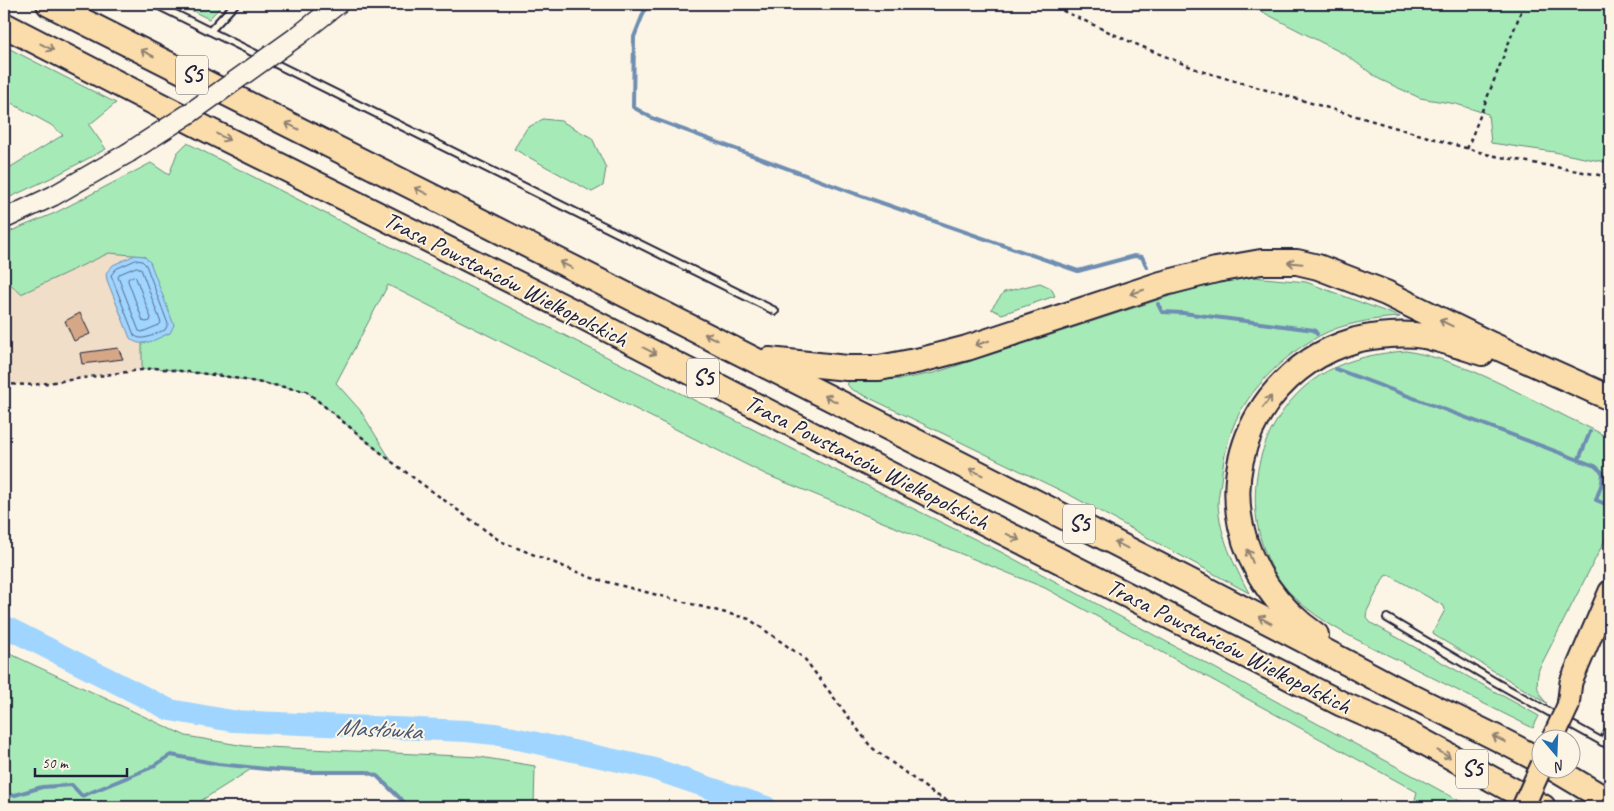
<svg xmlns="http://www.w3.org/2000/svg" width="1614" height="811" font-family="Caveat,sans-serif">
<rect width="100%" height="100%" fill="#fcf5e5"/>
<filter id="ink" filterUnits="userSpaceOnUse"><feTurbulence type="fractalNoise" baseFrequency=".02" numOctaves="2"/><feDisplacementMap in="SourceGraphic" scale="10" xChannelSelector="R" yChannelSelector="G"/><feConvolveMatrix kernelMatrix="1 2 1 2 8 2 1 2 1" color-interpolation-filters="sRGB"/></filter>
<g filter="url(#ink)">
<path fill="#f0dec9" d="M109 253 144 256 170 333 142 344V370L33 385 4 384V278L21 294Z"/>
<g fill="#a6ebb7" stroke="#648679">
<path d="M178 4H223L209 19Z"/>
<path d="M1247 4H1610V163L1554 152 1491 143 1488 114 1456 104 1420 98 1379 79 1346 55Z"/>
<path d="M4 46 116 103 89 125 106 149 55 176 4 200V171L63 135 51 125 4 99Z"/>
<path d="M543 119 561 121 592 138 606 168 603 186 592 192 514 149 527 128Z"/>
<path d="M187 143 609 358 1001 552 1471 807H1413L1417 792 1045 588 767 475 388 285 336 383 360 410 392 462 306 391 223 376 155 368 142 370V344L170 333 144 256 109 253 21 294 4 278V234L55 213 151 163 169 175 177 153Z"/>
<path d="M1253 277 1306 282 1400 317C1381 318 1362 321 1344 326 1301 338 1253 382 1235 422 1227 441 1223 461 1221 481 1220 489 1218 497 1218 504 1220 537 1234 565 1249 593L1070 495 851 389 847 384 850 381 902 379 934 373 1207 284Z"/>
<path d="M1040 283 1051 288 1055 296 1002 314 991 309 1004 292Z"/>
<path d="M1406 351C1460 360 1507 387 1555 411 1573 421 1593 428 1610 439V530L1539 669C1536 683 1536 693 1547 703L1434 635 1433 632 1445 610 1444 606 1389 575 1385 576 1367 611 1366 617 1371 623 1539 716 1533 728C1488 706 1443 683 1398 660 1361 642 1321 624 1292 595 1250 552 1245 479 1272 429 1301 374 1347 355 1406 351Z"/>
<path d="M4 651 186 736 245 746 480 757 535 766 534 807H409L377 776 367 772H309L253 768 191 807H4Z"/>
</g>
<path fill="#a0d5ff" stroke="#6e8db1" d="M135 255 144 256 150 262 174 325 170 333C157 338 141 350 130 338L107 280 106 273 113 265Z"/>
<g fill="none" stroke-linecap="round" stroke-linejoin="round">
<g stroke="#546a89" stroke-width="1">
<path d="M136 260 142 261 146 265 168 324 165 330C156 333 142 343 134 335L111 275 116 269Z"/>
<path d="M137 267 141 269 161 323 159 325 142 332 139 331 118 277 120 274Z"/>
<path d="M134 276 136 278 151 318 150 321 146 322 143 321 128 281V279Z"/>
</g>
<g stroke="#6e8db1" stroke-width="4">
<path d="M647 4 634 37 633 107 652 118 856 194 1078 271 1134 256 1142 257 1147 267"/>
<path d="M1158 304 1162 312 1183 313 1314 330 1317 334"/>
<path d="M1336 369 1595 466 1603 473 1602 483 1596 500 1610 506"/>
<path d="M1579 459 1590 432"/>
<path d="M4 796 15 795 42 787 72 785 82 796 150 768 171 755 218 764 266 769 309 772H367L377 776 409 807"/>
</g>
<path stroke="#a0d5ff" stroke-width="22" d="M4 626 170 710 232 721 466 731 495 734 651 768 766 807"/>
</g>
<g fill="#d5a787" stroke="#22223b">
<path d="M80 313 90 334 74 341 65 321Z"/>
<path d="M118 348 123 359 82 364 80 353Z"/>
</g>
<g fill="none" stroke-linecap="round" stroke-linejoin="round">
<defs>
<g id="lane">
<path d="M155 4 775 311"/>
<path d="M210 31 235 4"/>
<path d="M1387 618 1497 683 1610 746"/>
<path d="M1602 742 1610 729"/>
</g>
<g id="secondary">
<path d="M299 35 338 4"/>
<path d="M4 219 53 196 128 153"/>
</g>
<path id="primary" d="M1568 706 1571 682 1610 591"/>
<g id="highway">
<path d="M49 4C360 159 670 318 980 474 1118 544 1255 614 1391 686 1441 712 1493 734 1542 762"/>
<path d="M4 25 206 129 572 311 881 470 1342 704 1402 730 1543 807"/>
<path d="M769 360 847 368H879L921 360 967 348 1161 284 1216 270 1261 262H1297L1318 267 1386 293 1490 344 1610 398"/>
<path d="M1316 635C1237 581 1210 477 1270 398 1292 370 1321 350 1356 340 1376 335 1403 333 1424 336 1443 340 1463 347 1482 353"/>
<path d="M1553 768 1610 802"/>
</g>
</defs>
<use href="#lane" stroke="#22223b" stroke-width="10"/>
<use href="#secondary" stroke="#22223b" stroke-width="22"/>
<use href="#primary" stroke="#22223b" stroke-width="25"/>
<use href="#highway" stroke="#22223b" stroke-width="28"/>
<g stroke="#22223b" stroke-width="2.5" stroke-dasharray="4 4" stroke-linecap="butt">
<path d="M1048 4 1133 43 1201 71 1490 155 1610 177"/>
<path d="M1467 149 1524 4"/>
<path d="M4 384 33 385 155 368 223 376 306 391 392 462 500 541 592 578 749 619 804 658 871 747 934 794 962 807"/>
</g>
<use href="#lane" stroke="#fcf5e5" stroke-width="6"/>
<use href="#secondary" stroke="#fcf5e5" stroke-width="19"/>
<use href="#primary" stroke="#fbddab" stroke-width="21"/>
<use href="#highway" stroke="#fbddab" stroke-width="24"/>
<defs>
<path id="secondary-bridge" d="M128 153 190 113 299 35"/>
<g id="primary-bridge">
<path d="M1553 738 1568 706"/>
<path d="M1523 807 1542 765"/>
</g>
</defs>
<use href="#secondary-bridge" stroke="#22223b" stroke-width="22" stroke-linecap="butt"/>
<use href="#primary-bridge" stroke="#22223b" stroke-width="25" stroke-linecap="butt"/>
<use href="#secondary-bridge" stroke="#fcf5e5" stroke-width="19"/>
<use href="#primary-bridge" stroke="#fbddab" stroke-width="21"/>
</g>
<defs><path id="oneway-shaft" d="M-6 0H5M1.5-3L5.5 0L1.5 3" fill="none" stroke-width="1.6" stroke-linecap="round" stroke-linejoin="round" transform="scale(1.25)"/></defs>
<g stroke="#8e8073">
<use href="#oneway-shaft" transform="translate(47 47) rotate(27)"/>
<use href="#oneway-shaft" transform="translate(147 53) rotate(-153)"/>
<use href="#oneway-shaft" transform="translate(292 126) rotate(-153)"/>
<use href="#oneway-shaft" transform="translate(223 137) rotate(27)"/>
<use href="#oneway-shaft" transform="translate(421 191) rotate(-153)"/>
<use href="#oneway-shaft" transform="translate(1295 263) rotate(-175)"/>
<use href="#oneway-shaft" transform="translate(566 265) rotate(-154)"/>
<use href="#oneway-shaft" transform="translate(1137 292) rotate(162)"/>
<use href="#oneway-shaft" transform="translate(1446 323) rotate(-154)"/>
<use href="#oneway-shaft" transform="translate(711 337) rotate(-154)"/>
<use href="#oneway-shaft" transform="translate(982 343) rotate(162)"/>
<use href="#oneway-shaft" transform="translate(650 351) rotate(27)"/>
<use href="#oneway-shaft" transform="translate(831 399) rotate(-152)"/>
<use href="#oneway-shaft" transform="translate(1267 402) rotate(-53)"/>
<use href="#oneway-shaft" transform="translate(976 472) rotate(-153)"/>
<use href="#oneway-shaft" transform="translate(1013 537) rotate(27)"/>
<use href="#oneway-shaft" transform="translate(1121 545) rotate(-153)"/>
<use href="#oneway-shaft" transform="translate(1250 556) rotate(-112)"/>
<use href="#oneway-shaft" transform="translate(1265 620) rotate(-152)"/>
<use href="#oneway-shaft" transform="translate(1499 739) rotate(-154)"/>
<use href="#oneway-shaft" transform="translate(1444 754) rotate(29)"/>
</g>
</g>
<g text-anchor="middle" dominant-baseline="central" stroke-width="4" stroke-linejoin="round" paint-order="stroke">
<g fill="#fcf5e5" stroke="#63616e" stroke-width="1">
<rect x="176" y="55.5" width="32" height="39" rx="4"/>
<rect x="687" y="358.5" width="32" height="39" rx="4"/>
<rect x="1063" y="504.5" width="32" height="39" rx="4"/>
<rect x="1456" y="749.5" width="32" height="39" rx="4"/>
</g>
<g font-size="22" font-weight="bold" fill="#22223b">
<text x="192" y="75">S5</text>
<text x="703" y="378">S5</text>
<text x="1079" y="524">S5</text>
<text x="1472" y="769">S5</text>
</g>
<g font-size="24" fill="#22223b" stroke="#fcf5e5">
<text transform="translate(506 279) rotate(27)">Trasa Powstańców Wielkopolskich</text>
<text transform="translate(867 462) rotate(27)">Trasa Powstańców Wielkopolskich</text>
<text transform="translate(1229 646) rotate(27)">Trasa Powstańców Wielkopolskich</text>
</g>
<g font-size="25" font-style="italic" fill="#485876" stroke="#fcf5e5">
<text transform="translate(379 729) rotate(3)">Masłówka</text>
</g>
</g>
<rect width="1614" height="811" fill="none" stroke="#fcf5e5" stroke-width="20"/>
<rect x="10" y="10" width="1594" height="791" fill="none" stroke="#22223b" stroke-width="2" filter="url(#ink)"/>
<g transform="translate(1556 754) rotate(161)"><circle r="24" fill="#fcf5e5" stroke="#a5a1a1"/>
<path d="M0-4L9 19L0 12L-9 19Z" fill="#1f6fb2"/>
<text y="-8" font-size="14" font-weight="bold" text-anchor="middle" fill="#22223b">N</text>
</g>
<path d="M35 768v8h92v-8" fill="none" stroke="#22223b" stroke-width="2.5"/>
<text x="42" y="768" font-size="15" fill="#22223b" stroke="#fcf5e5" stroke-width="4" paint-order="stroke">50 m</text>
</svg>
